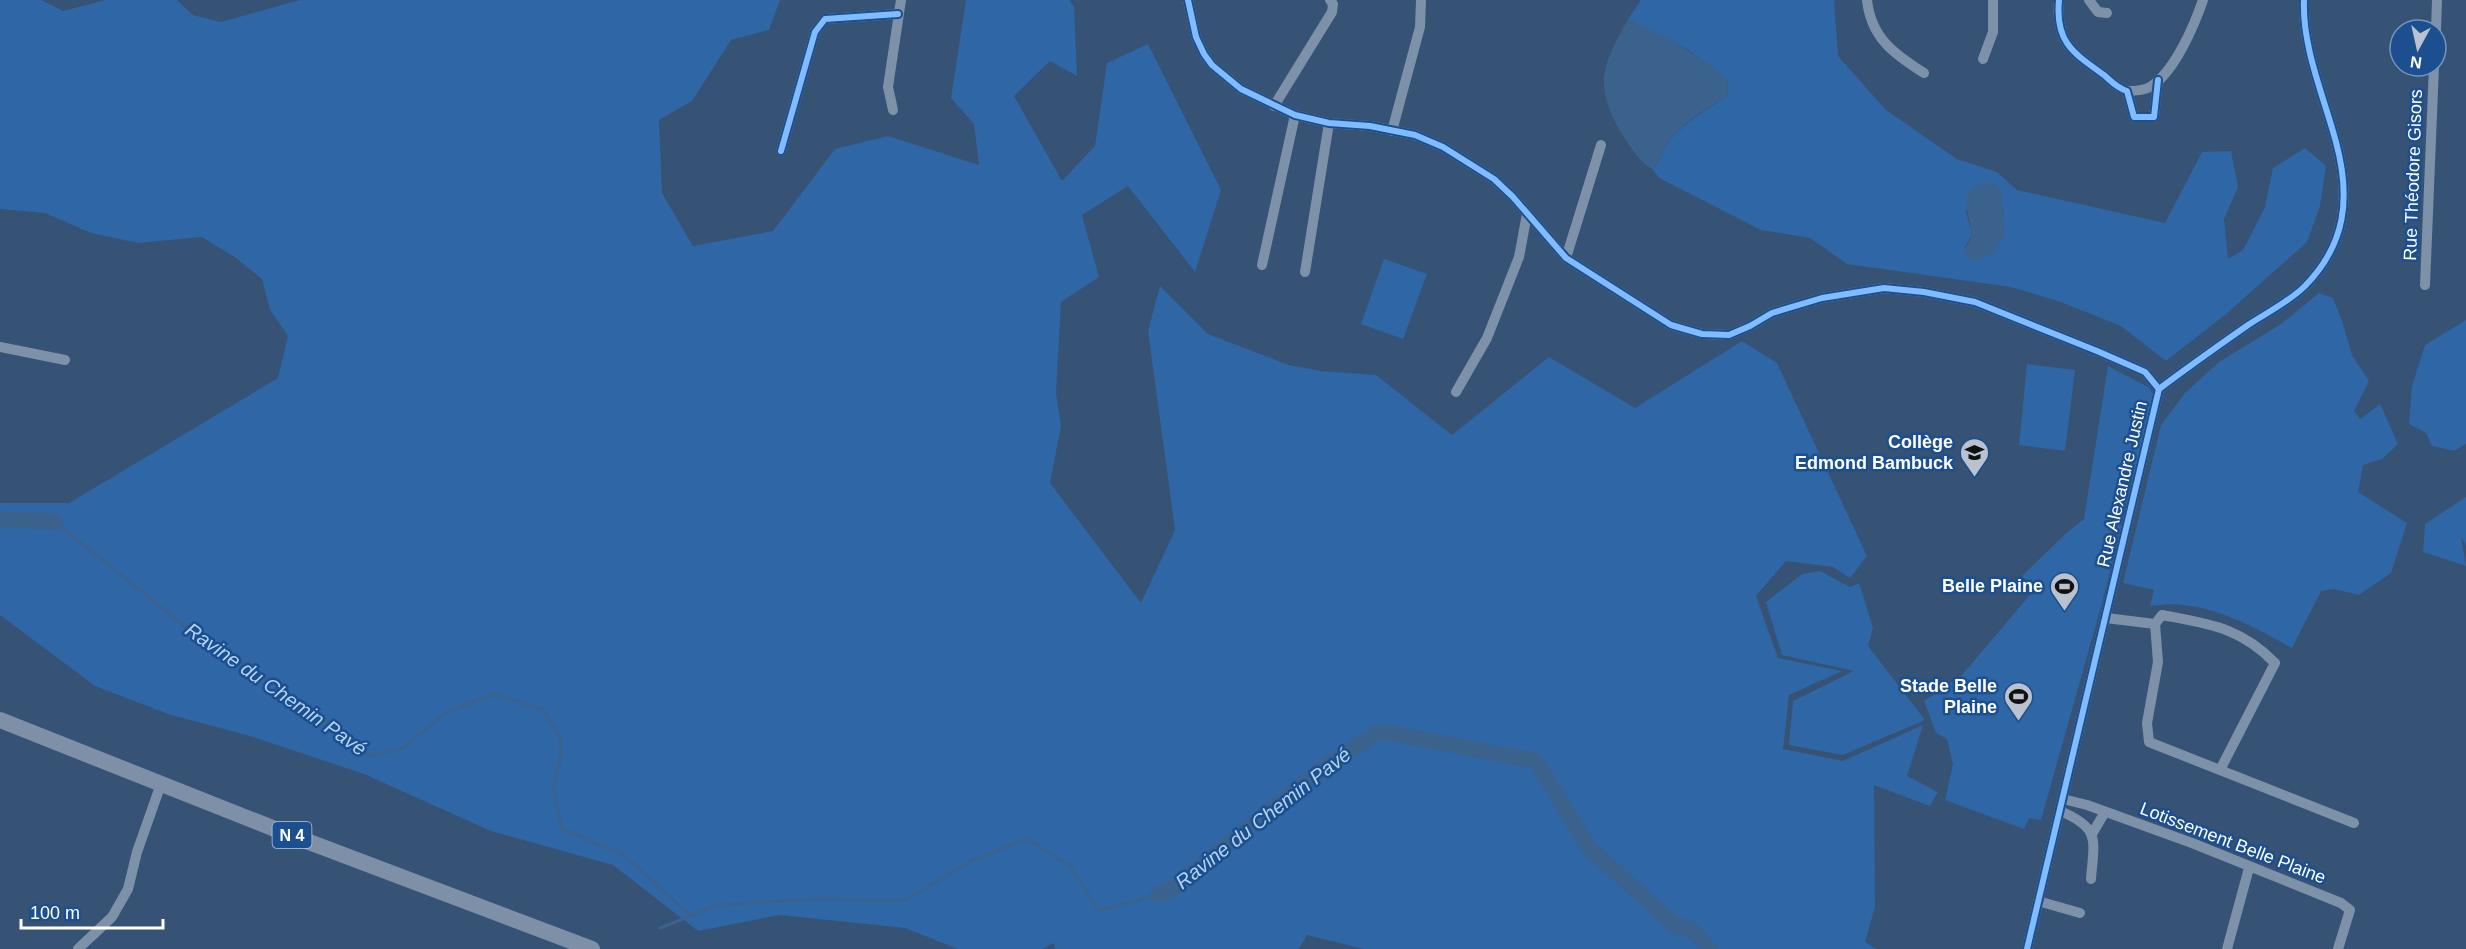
<svg xmlns="http://www.w3.org/2000/svg" width="2466" height="949" font-family="Arial,sans-serif">
<rect width="100%" height="100%" fill="#365274"/>
<g fill="#2f66a5" fill-rule="evenodd">
<path d="M0 0H41L63 11 105 0H177L193 15 221 22 300 0H780L769 30 731 40 692 101 659 120 662 193 693 246 773 231 835 149 888 136 979 165 974 124 951 98 966 0H1069L1074 6 1077 76 1050 61 1014 96 1062 181 1095 146 1107 63 1148 44 1221 190 1195 272 1128 186 1082 215 1099 277 1061 302 1056 393 1061 426 1050 483 1141 603 1175 530 1148 331 1160 286 1208 334 1289 365 1321 371 1376 375 1452 435 1549 357 1635 408 1742 341 1777 363 1867 556 1850 578 1833 567 1786 561 1756 596 1778 658 1842 671 1789 695 1783 749 1843 761 1923 725 1907 776 1938 792 1930 806 1874 785 1875 907 1865 942 1876 949H1364L1307 935 1299 949H1055L1054 943 1042 949H958L905 928 780 915 698 931 613 865 491 831 364 774 250 736 168 714 95 686 0 615V503H69L278 378 288 336 270 310 262 279 236 258 202 237 138 243 91 233 45 213 0 209Z"/>
<path d="M1641 0H1834L1838 56 1886 110 1957 159 1997 172 2017 190 2165 223 2202 152 2231 151 2238 187 2224 219 2228 259 2243 250 2265 207 2273 168 2305 148 2326 166 2320 206 2307 242 2226 314 2166 361 2121 326 2058 301 2011 287 1847 264 1810 238 1761 230 1659 178 1652 169C1661 162 1663 149 1670 140 1687 120 1707 110 1728 95L1727 80 1687 49 1628 19ZM1976 186 2001 191 2004 233 1964 249 1972 234 1966 212Z"/>
<path d="M1384 259 1427 274 1403 339 1361 324Z"/>
<path d="M2319 293 2333 298 2342 321 2352 355 2369 381 2354 411 2360 419 2380 404 2398 444 2382 459 2363 465 2358 492 2407 523 2391 573 2359 595 2334 589 2321 591 2292 648C2258 629 2222 609 2183 605 2172 603 2161 605 2150 606L2154 590 2123 583 2161 425 2185 393 2219 362 2281 324Z"/>
<path d="M2466 320V444L2454 451 2432 446 2426 433 2409 424 2412 386 2425 345Z"/>
<path d="M2027 364 2075 370 2065 451 2019 445Z"/>
<path d="M2108 366 2150 388 2153 397 2101 607 2041 820 2029 818 2024 829 1945 800 1953 764 1947 739 1936 733 1924 701 1962 675 2034 590 2022 576 2065 534 2084 519Z"/>
<path d="M2466 497V545L2461 537 2466 566 2423 552 2425 524Z"/>
<path d="M1820 571 1850 587 1859 583 1873 628 1868 646 1925 720 1843 755 1789 745 1793 701 1854 671 1782 655 1766 602 1802 574Z"/>
</g>
<g fill="#3b618d">
<path d="M1628 19 1671 40 1709 64 1727 80 1728 95C1706 110 1686 120 1669 141 1663 150 1660 162 1652 169 1639 162 1630 146 1622 134 1593 84 1602 67 1628 19Z"/>
<path d="M1982 183H1994L2001 191 2004 233 2002 240 1992 254 1975 261 1964 254C1964 246 1970 244 1971 236 1974 219 1953 198 1982 183Z"/>
</g>
<g fill="none" stroke-linecap="round" stroke-linejoin="round">
<g stroke="#3b618d" stroke-width="3">
<path d="M55 522 191 631 257 672 336 727 368 756 403 748 447 712 494 694 543 710 561 738V756L553 789 562 829 624 855 691 916"/>
<path d="M660 928 718 905 813 899 906 900 973 860 1027 839 1070 866 1099 911 1159 894"/>
</g>
<g stroke="#3b618d" stroke-width="16">
<path d="M0 519 55 522"/>
<path d="M1159 894 1171 890 1323 768 1380 731 1536 761 1589 848 1677 927C1692 925 1700 939 1709 949"/>
</g>
<g stroke="#7d92a8" stroke-width="10">
<path d="M1188 0 1196 37 1204 54 1212 65 1241 89 1295 115 1329 123 1370 126 1415 135 1443 147 1494 179 1513 197 1566 258 1671 325 1702 334 1729 335 1750 326 1772 313 1822 298 1884 288 1924 292 1975 302 2097 351 2145 372 2159 389"/>
<path d="M1867 0C1871 38 1894 54 1924 73"/>
<path d="M2059 0C2055 42 2073 53 2104 75 2111 81 2117 88 2127 91L2134 117H2154L2158 80"/>
<path d="M2089 0 2098 12 2107 13"/>
<path d="M2436 30 2437 0"/>
<path d="M1983 59 1993 32V0"/>
<path d="M2127 91C2134 91 2143 91 2150 87 2174 73 2194 26 2203 0"/>
<path d="M1274 106 1332 12 1333 4 1330 0"/>
<path d="M893 110 888 87 901 0"/>
<path d="M1392 131 1420 27 1421 0"/>
<path d="M781 151 815 32 825 19 898 14"/>
<path d="M1566 258 1601 145"/>
<path d="M1262 265 1295 115"/>
<path d="M1305 272 1329 123"/>
<path d="M2425 285 2434 66"/>
<path d="M0 347 65 360"/>
<path d="M1456 392 1487 338 1519 257 1527 214"/>
<path d="M2106 618 2155 624"/>
<path d="M2220 770 2275 663C2240 627 2209 624 2162 615L2155 624 2158 662 2147 723 2149 742 2354 823"/>
<path d="M2063 799 2087 805 2192 843 2341 903 2350 910 2338 949"/>
<path d="M2060 811C2101 828 2094 840 2091 879"/>
<path d="M2092 834 2105 812"/>
<path d="M2038 901 2080 913"/>
<path d="M78 949 112 917 128 889 137 852 161 784"/>
<path d="M2027 949 2159 389C2188 367 2218 346 2248 325 2266 313 2289 302 2305 286 2346 244 2351 198 2336 142 2324 97 2302 47 2304 0"/>
<path d="M2227 949 2249 868"/>
</g>
<path stroke="#7e90a7" stroke-width="16" d="M0 720 280 831 592 949"/>
<defs>
<g id="cycleway">
<path d="M1188 0 1196 37 1204 54 1212 65 1241 89 1295 115 1329 123 1370 126 1415 135 1443 147 1494 179 1513 197 1566 258 1671 325 1702 334 1729 335 1750 326 1772 313 1822 298 1884 288 1924 292 1975 302 2097 351 2145 372 2159 389"/>
<path d="M2059 0C2055 42 2073 53 2104 75 2111 81 2117 88 2127 91L2134 117H2154L2158 80"/>
<path d="M781 151 815 32 825 19 898 14"/>
<path d="M2027 949 2159 389C2188 367 2218 346 2248 325 2266 313 2289 302 2305 286 2346 244 2351 198 2336 142 2324 97 2302 47 2304 0"/>
</g>
</defs>
<use href="#cycleway" stroke="#1b4f8f" stroke-width="10"/>
<use href="#cycleway" stroke="#80bcff" stroke-width="6"/>
</g>
<defs>
<symbol id="school-pin" viewBox="-11 -11 22 30"><path d="M0 17L-7.5 6A9.5 9.5 0 1 1 7.5 6Z" fill="#b9c2ce" stroke="#1b4f8f"/><path d="M0-5L7-2L0 1L-7-2ZM-4 1L0 2.5L4 1V4Q0 6-4 4Z" fill="#111"/></symbol>
<symbol id="stadium-pin" viewBox="-11 -11 22 30"><path d="M0 17L-7.5 6A9.5 9.5 0 1 1 7.5 6Z" fill="#b9c2ce" stroke="#1b4f8f"/><path d="M0-5a6.5 5 0 1 0 0 10a6.5 5 0 1 0 0-10ZM-3.5-1.8h7v3.6h-7Z" fill="#111"/></symbol>
</defs>
<g fill-rule="evenodd">
<use href="#school-pin" x="1958" y="436" width="33" height="45"/>
<use href="#stadium-pin" x="2048" y="570" width="33" height="45"/>
<use href="#stadium-pin" x="2002" y="680" width="33" height="45"/>
</g>
<g text-anchor="middle" dominant-baseline="central" stroke-width="5" stroke-linejoin="round" paint-order="stroke">
<rect fill="#1b4f8f" stroke="#bbcadd" stroke-width="1.5" x="272.5" y="822" width="39" height="26" rx="4.5"/>
<g font-size="16" font-weight="bold" fill="#fff">
<text x="292" y="835">N 4</text>
</g>
<g font-size="18" fill="#fff" stroke="#1b4f8f">
<text transform="translate(2413 175) rotate(-88)">Rue Théodore Gisors</text>
<text transform="translate(2122 484) rotate(-77)">Rue Alexandre Justin</text>
<text transform="translate(2233 843) rotate(21)">Lotissement Belle Plaine</text>
</g>
<g font-size="18" font-weight="bold" fill="#fff" stroke="#1b4f8f" text-anchor="end">
<text x="1953" y="442">Collège<tspan x="1953" dy="21">Edmond Bambuck</tspan></text>
<text x="2043" y="586">Belle Plaine</text>
<text x="1997" y="686">Stade Belle<tspan x="1997" dy="21">Plaine</tspan></text>
</g>
<g font-size="20" font-style="italic" fill="#b5d3f5" stroke="#1b4f8f">
<text transform="translate(276 689) rotate(35)">Ravine du Chemin Pavé</text>
<text transform="translate(1263 818) rotate(-38)">Ravine du Chemin Pavé</text>
</g>
</g>
<g transform="translate(2418 48) rotate(188)"><circle r="28" fill="#1b4f8f" stroke="#7695bc" stroke-width="1.5"/>
<path d="M0-4.5L10 22L0 15L-10 22Z" fill="#b9c2ce"/>
<text y="-9" font-size="16" font-weight="bold" text-anchor="middle" fill="#ffffff">N</text>
</g>
<path d="M21 919v9h142v-9" fill="none" stroke="#ffffff" stroke-width="3"/>
<text x="30" y="919" font-size="18" fill="#ffffff" stroke="#1b4f8f" stroke-width="4.5" paint-order="stroke">100 m</text>
</svg>
